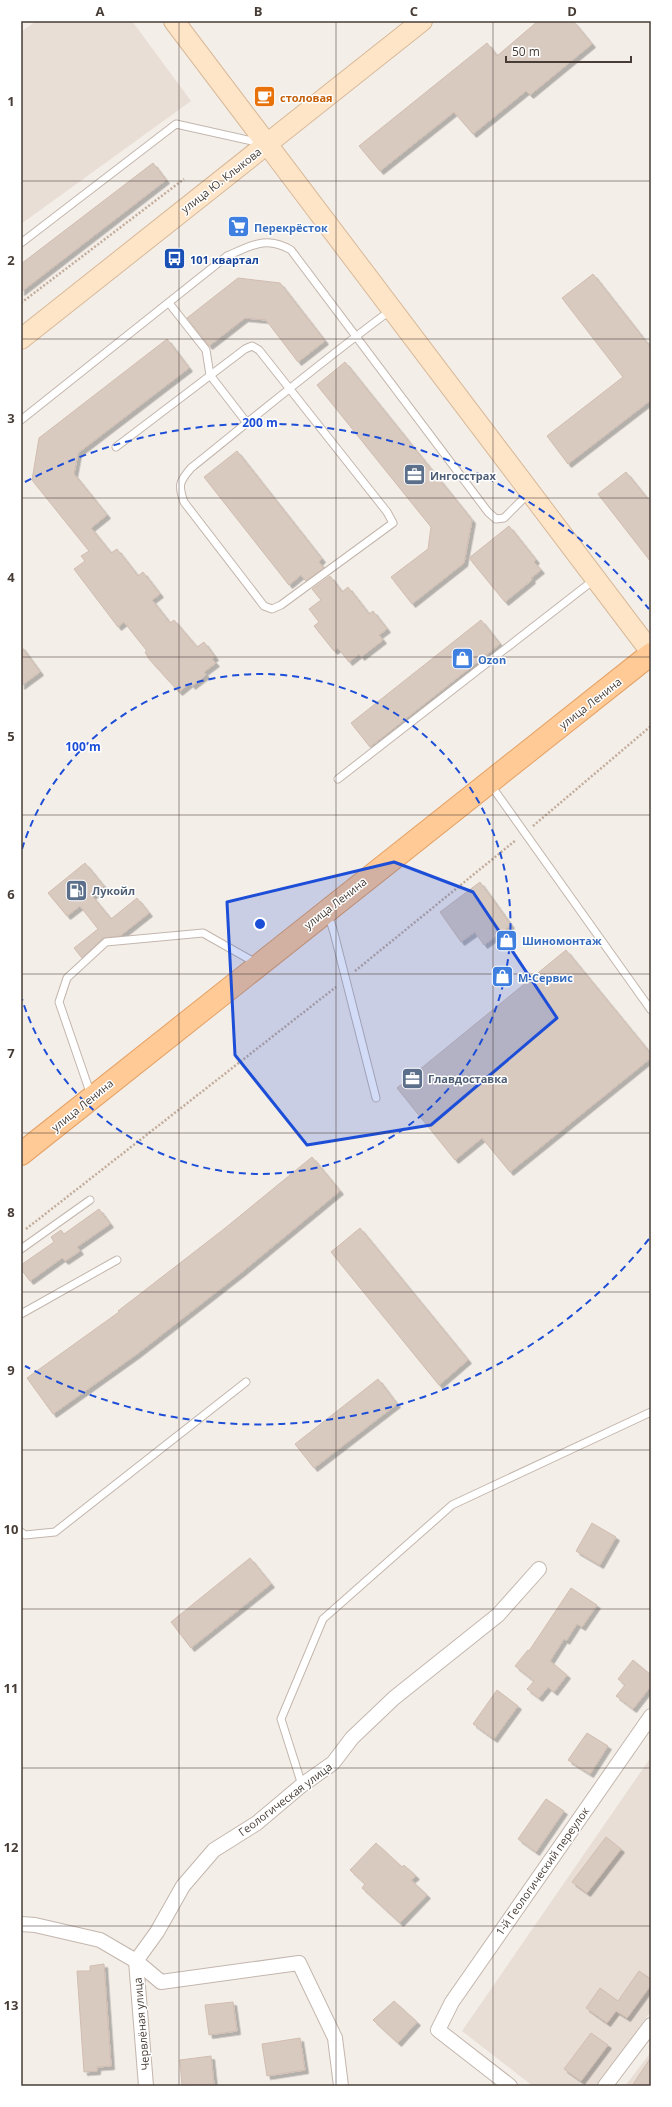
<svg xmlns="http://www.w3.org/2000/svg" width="672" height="2107" font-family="'Open Sans',sans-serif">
<defs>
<filter id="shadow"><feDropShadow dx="3.5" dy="3.5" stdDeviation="0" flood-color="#0004"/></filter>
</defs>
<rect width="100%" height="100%" fill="#f4eee8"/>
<g fill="#e8ded6">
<path d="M36 21H132L191 101 21 224V32Z"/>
<path d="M651 1757V2011L597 2086H533L462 2031Z"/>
<path d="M651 2052V2086H625Z"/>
</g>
<g fill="#d9cac0" stroke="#d1bdb0" filter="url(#shadow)">
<path d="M538 21H573L592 44 530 95 526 91 473 134 454 112 380 171 359 146 487 43 497 56Z"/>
<path d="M153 163 166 180 21 292V264Z"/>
<path d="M593 274 651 348V400L568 464 547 436 623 377 562 298Z"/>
<path d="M238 278 280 283 325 341 298 362 266 320 245 318 209 346 187 318Z"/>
<path d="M167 339 189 368 78 453 74 474 107 515 91 528 111 553 117 549 138 576 143 572 160 594 152 600 170 623 174 620 197 647 204 642 215 657 212 659 216 663 204 672 206 675 192 686 190 683 179 692 149 659 145 652 147 651 124 622 118 627 74 569 85 561 81 556 89 551 32 480 39 438Z"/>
<path d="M345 362 472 520 464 563 412 604 391 577 428 549 431 527 317 385Z"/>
<path d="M237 451 322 559 319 562 324 568 306 581 301 575 289 585 204 477Z"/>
<path d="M626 472 651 503V562L598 494Z"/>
<path d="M509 526 536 560 534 562 541 570 531 578 532 580 505 602 469 558Z"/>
<path d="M330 576 342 592 348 587 369 614 373 611 387 629 379 635 383 640 361 657 359 654 349 662 338 648 334 651 314 626 319 622 309 609 321 600 312 589Z"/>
<path d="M481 620 500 644 370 747 351 723Z"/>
<path d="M21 646 40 672 21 686Z"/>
<path d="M85 863 104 886 92 896 111 919 137 898 149 913 120 936 103 938 82 958 74 948 98 929 80 906 67 916 48 893Z"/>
<path d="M480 882 511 925 484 945 475 932 461 942 440 912Z"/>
<path d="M566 950 651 1054V1058L510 1172 482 1138 455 1160 397 1088Z"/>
<path d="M312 1157 340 1191 242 1272 137 1354 53 1414 27 1378 119 1312 118 1311 224 1229Z"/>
<path d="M99 1209 110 1224 77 1247 80 1251 65 1261 62 1258 30 1281 21 1269V1265L54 1242 51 1237 61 1230 64 1234Z"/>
<path d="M360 1228 468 1360 439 1385 331 1252Z"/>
<path d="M378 1379 397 1404 314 1468 295 1444Z"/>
<path d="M592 1523 616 1537 600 1565 576 1551Z"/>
<path d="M250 1558 271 1584 191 1648 171 1622Z"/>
<path d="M571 1588 597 1605 582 1627 577 1624 566 1641 564 1639 550 1661 567 1675 554 1692 548 1687 539 1698 527 1689 534 1681 515 1666 528 1650 529 1651Z"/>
<path d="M633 1660 651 1675V1686L633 1709 616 1696 625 1685 618 1679Z"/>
<path d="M497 1690 518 1706 494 1739 473 1724Z"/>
<path d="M587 1733 608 1746 590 1774 568 1760Z"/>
<path d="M546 1799 564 1811 536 1852 518 1839Z"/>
<path d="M606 1837 621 1849 587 1893 572 1882Z"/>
<path d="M376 1843 402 1867 404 1865 416 1876 411 1880 427 1895 400 1923 362 1888 365 1884 350 1870Z"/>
<path d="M104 1964 111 2066 97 2067V2071L84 2072 77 1971H90V1966Z"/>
<path d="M639 1971 651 1979V1985L627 2018 616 2011 607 2023 586 2008 600 1988 618 2001Z"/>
<path d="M394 2001 417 2022 398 2043 373 2020Z"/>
<path d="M233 2002 237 2031 209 2035 205 2005Z"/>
<path d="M591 2033 608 2045 581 2081 564 2069Z"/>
<path d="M300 2038 305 2070 267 2076 262 2044Z"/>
<path d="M211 2056 214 2084 182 2086 180 2060Z"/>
<path d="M651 2057V2086H632Z"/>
</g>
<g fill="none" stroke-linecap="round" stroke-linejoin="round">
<defs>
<g id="lane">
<path d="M21 243 176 124 261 143"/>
<path d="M169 303 206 350 210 375 247 423"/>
<path d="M21 420 227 256C251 246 266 235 291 250L488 512 496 519 504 518 530 492"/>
<path d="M116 447 245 349 252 346 259 350 387 512 393 523 281 605 272 609 264 606 184 502C178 485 179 482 191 468 257 415 322 361 391 310"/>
<path d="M338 779 595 579"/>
<path d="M490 784 651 1010"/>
<path d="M325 916 331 923 334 933 376 1098"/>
<path d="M91 1095 59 1002 67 978 106 942 203 933 256 963"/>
<path d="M21 1249 90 1200"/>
<path d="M21 1314 117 1260"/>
<path d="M21 1532 25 1535 55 1532 246 1382"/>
<path d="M302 1785 281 1719 323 1619 452 1505 651 1412"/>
</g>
<g id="street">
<path d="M21 1924 35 1925 100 1940 136 1961 161 1982 299 1963 335 2038 341 2086"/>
<path d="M136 1961 157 1932 183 1886 214 1850 257 1823 302 1785 333 1763 352 1738 394 1698 498 1615 539 1569"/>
<path d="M136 1961 146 2086"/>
<path d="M510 2086 438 2030 452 2002 651 1716"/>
<path d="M605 2086 651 2025"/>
</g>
<g id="secondary">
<path d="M174 21 651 652"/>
<path d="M21 339 422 21"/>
</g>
<path id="primary" d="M21 1154 651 654"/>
</defs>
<use href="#lane" stroke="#c3b6ad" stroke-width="9"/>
<use href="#street" stroke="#c3b6ad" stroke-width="16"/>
<use href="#secondary" stroke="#d7b999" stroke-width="22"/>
<use href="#primary" stroke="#e5a265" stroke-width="24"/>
<g stroke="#c2ac9b" stroke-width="2.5" stroke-dasharray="2 2" stroke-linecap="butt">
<path d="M21 303 184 179"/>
<path d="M533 826 651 726"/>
<path d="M355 971 516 840"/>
<path d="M26 1229 336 987"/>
</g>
<use href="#lane" stroke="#fff" stroke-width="7"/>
<use href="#street" stroke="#fff" stroke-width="14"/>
<use href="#secondary" stroke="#ffe5c7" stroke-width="20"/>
<use href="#primary" stroke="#ffca96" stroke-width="22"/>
</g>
<path fill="#1d4ed8" fill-opacity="0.2" stroke="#1d4ed8" stroke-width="3" stroke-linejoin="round" d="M394 862 473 892 557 1018 431 1125 307 1145 235 1055 227 902Z"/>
<path fill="none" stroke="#473d36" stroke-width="1" stroke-opacity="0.55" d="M179 21V2086M336 21V2086M493 21V2086M21 181H651M21 339H651M21 498H651M21 657H651M21 815H651M21 974H651M21 1133H651M21 1292H651M21 1450H651M21 1609H651M21 1768H651M21 1926H651"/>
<g fill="none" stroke="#1d4ed8" stroke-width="2" stroke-dasharray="7 5">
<path d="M22 849A250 250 0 1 1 22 999"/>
<path d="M649 1239A501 501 0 0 1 25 1366M25 482A501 501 0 0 1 649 609"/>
</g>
<defs>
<symbol id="cafe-square" viewBox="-11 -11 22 22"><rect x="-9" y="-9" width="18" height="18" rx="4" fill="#e8710a" stroke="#fff"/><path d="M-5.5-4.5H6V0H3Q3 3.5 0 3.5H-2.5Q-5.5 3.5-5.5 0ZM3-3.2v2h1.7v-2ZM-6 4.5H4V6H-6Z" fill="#fff"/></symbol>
<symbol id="supermarket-square" viewBox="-11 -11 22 22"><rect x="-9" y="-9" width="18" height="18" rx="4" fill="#3f7fe0" stroke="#fff"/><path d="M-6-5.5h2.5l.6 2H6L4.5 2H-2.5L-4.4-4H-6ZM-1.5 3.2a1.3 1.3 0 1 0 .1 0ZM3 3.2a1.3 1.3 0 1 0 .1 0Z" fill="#fff"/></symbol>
<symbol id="bus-square" viewBox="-11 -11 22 22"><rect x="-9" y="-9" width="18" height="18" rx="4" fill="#1a4fb4" stroke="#fff"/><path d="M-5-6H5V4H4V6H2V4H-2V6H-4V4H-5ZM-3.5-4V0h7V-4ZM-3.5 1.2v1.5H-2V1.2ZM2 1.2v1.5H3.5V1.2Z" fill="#fff"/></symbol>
<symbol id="office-square" viewBox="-11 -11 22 22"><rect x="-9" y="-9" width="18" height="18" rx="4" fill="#5c6f8a" stroke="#fff"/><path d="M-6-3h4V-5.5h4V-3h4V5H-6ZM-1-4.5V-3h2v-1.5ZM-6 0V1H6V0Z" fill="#fff"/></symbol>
<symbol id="shop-square" viewBox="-11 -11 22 22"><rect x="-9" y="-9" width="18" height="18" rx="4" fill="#3f7fe0" stroke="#fff"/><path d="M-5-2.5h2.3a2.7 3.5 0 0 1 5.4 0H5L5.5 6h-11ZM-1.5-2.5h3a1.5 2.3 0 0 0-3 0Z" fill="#fff"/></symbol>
<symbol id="fuel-square" viewBox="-11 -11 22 22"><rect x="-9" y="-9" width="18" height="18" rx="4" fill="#5c6f8a" stroke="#fff"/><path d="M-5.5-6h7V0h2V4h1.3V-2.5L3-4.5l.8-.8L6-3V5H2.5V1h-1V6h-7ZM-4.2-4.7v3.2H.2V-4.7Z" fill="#fff"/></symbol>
</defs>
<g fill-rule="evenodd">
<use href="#cafe-square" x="252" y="84" width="25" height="25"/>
<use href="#supermarket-square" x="226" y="214" width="25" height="25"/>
<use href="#bus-square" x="162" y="246" width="25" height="25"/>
<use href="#office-square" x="402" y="462" width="25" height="25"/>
<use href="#shop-square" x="450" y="646" width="25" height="25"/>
<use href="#fuel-square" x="64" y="878" width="25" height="25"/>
<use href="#shop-square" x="494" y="928" width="25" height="25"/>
<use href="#shop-square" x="490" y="964" width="25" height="25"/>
<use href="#office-square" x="400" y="1066" width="25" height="25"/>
</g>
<g text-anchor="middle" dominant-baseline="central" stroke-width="3" stroke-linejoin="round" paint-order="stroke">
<g font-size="11" font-weight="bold" fill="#c56008" stroke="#fff" text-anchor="start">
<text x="280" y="97">столовая</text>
</g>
<g font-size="11" fill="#473d36" stroke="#fff">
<text transform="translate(221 180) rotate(-38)">улица Ю. Клыкова</text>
<text transform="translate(590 703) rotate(-38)">улица Ленина</text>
<text transform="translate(335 903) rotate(-38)">улица Ленина</text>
<text transform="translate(82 1105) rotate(-39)">улица Ленина</text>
<text transform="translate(285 1799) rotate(-37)">Геологическая улица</text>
<text transform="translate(542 1871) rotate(-55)">1-й Геологический переулок</text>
<text transform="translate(141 2024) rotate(-95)">Червлёная улица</text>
</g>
<g font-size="11" font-weight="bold" fill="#366cbe" stroke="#fff" text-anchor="start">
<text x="254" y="227">Перекрёсток</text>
<text x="478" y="659">Ozon</text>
<text x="522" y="940">Шиномонтаж</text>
<text x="518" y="977">М-Сервис</text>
</g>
<g font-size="11" font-weight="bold" fill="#164399" stroke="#fff" text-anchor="start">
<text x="190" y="259">101 квартал</text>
</g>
<g font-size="11" font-weight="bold" fill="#4e5e75" stroke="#fff" text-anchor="start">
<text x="430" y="475">Ингосстрах</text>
<text x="92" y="890">Лукойл</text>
<text x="428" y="1078">Главдоставка</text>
</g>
</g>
<circle cx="260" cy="924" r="6" fill="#1d4ed8" stroke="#fff" stroke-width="2"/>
<g font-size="12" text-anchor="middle" font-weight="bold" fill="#1d4ed8" stroke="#fff" stroke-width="3" stroke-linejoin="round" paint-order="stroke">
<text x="260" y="427">200 m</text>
<text x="83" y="751">100 m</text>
</g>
<rect width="672" height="2107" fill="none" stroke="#ffffff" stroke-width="44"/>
<path d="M506 56v6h125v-6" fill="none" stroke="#473d36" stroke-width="2"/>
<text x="512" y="56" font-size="12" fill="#473d36" stroke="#ffffff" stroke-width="3" paint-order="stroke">50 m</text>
<rect x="22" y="22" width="628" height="2063" fill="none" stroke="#473d36" stroke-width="1.5"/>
<g font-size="13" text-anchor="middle" font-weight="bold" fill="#473d36">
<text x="100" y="16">A</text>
<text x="258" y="16">B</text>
<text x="414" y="16">C</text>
<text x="572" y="16">D</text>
<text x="11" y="106">1</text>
<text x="11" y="265">2</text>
<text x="11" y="423">3</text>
<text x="11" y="582">4</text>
<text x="11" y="741">5</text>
<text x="11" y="899">6</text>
<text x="11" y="1058">7</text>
<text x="11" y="1217">8</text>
<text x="11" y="1375">9</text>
<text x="11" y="1534">10</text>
<text x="11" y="1693">11</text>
<text x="11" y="1852">12</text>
<text x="11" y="2010">13</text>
</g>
</svg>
